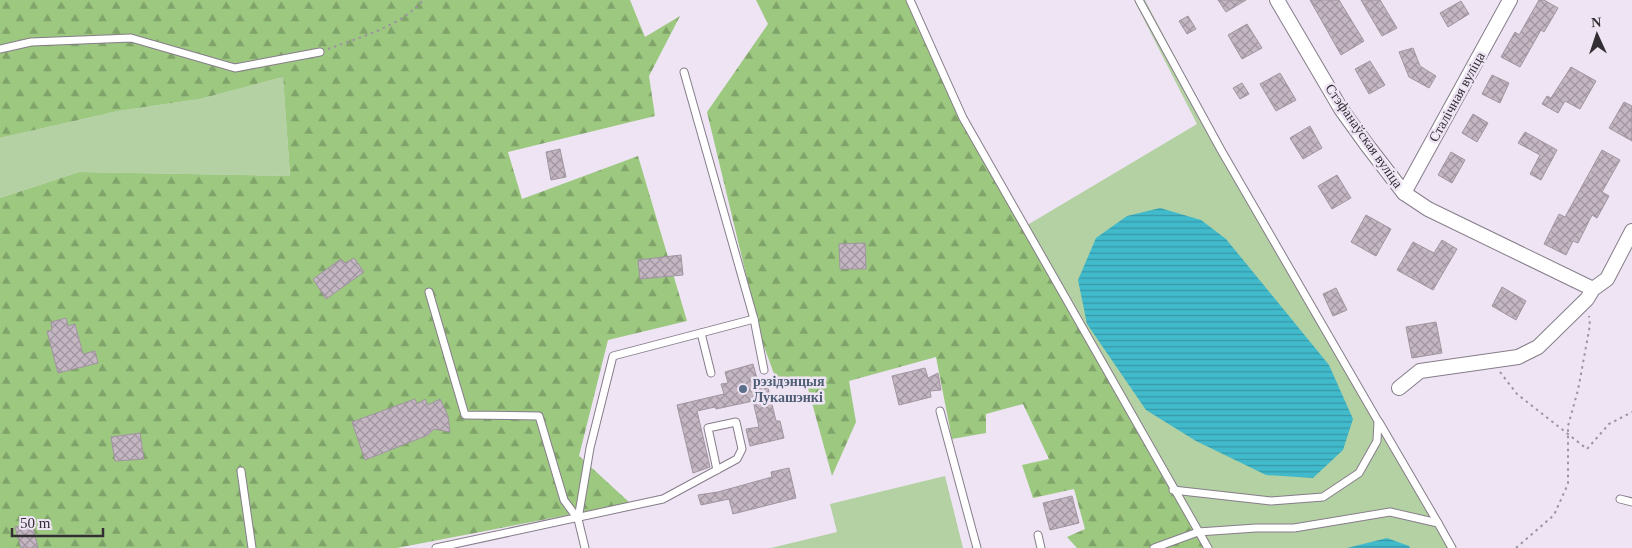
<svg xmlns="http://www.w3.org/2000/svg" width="1632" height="548" font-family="Georgia,serif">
<defs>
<pattern id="forest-firs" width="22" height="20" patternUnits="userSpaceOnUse" patternTransform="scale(1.25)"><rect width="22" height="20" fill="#9cc880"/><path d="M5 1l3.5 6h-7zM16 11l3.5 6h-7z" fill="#80a36a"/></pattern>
<pattern id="water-rules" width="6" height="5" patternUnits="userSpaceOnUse" patternTransform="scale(1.25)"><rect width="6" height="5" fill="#41bacc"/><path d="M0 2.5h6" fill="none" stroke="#3798a6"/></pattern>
<pattern id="building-cross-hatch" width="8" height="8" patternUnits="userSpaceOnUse" patternTransform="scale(1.25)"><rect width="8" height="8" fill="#c4b7c3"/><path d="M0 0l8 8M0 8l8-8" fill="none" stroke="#a0959f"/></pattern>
</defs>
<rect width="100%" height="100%" fill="#eee4f3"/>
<g fill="#b4d1a3">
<path d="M1134 0H1145L1216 135 1456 548H1206L1024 227 1197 124Z"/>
<path d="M283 77 290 176 79 172 0 198V138L118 111 200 99Z"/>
<path d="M945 476 963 548H771L837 532 830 504Z"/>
</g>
<g fill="url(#forest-firs)">
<path d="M0 0H630L645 37 680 16 649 76 655 116 508 152 522 199 638 156 687 321 608 340 579 456 630 503 397 548H0V198L79 172 290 176 283 77 200 99 118 111 0 138Z"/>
<path d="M756 0H910L963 118 1208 548H1077L1067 537 1085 529 1074 489 1033 498 1022 465 1049 459 1023 404 986 414V433L952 439 936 357 849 381 856 422 832 476 806 381 777 382 762 341 707 112 768 24Z"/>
</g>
<g fill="url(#water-rules)">
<path d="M1160 208 1201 220 1226 239 1329 365 1353 419 1343 450 1313 478 1266 475 1196 441 1146 410 1087 324 1078 280 1096 238 1127 216Z"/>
<path d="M1387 538 1409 546 1410 548H1347Z"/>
</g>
<g fill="url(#building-cross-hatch)" stroke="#a195a0">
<path d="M1218 0H1246L1226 12Z"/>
<path d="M1310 0H1339L1364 41 1341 55Z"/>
<path d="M1361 0H1380L1397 28 1382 36Z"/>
<path d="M1539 0H1544L1558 8 1544 32 1541 30 1520 67 1501 57 1515 32 1519 35Z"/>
<path d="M1461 1 1469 14 1448 27 1440 13Z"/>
<path d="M1188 16 1196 29 1187 34 1179 21Z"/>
<path d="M1247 24 1262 48 1242 59 1228 35Z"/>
<path d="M1413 48 1420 66 1436 76 1429 88 1409 77 1399 52Z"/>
<path d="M1370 61 1385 85 1369 94 1355 69Z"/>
<path d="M1571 67 1596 81 1580 109 1565 101 1558 113 1542 104 1547 96 1551 98Z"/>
<path d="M1280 73 1296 100 1276 111 1260 84Z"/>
<path d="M1492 75 1509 83 1500 103 1482 94Z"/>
<path d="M1242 83 1249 94 1240 99 1233 88Z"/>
<path d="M1624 102 1632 106V141L1609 128Z"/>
<path d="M1473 114 1488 123 1477 142 1462 133Z"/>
<path d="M1310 126 1322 148 1303 159 1290 138Z"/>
<path d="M1525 132 1557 150 1541 180 1530 174 1540 155 1518 143Z"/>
<path d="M560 149 566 177 551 180 546 152Z"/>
<path d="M1602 150 1620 160 1602 192 1609 196 1597 218 1592 215 1578 243 1573 241 1566 255 1544 244 1559 214 1565 217Z"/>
<path d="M1451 152 1465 160 1452 183 1438 175Z"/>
<path d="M1337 175 1351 198 1332 209 1318 186Z"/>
<path d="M1366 215 1391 229 1376 256 1351 242Z"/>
<path d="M1442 240 1457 249 1433 290 1397 270 1413 242 1434 253Z"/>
<path d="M865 243 866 269H840L839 244Z"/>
<path d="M681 255 683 275 640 279 638 260Z"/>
<path d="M354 258 364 272 326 299 313 279 341 259 345 263Z"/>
<path d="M1502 287 1526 301 1516 320 1492 306Z"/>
<path d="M1336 288 1347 310 1333 316 1323 294Z"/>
<path d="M66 318 68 326 75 324 83 354 95 351 98 363 58 373 47 331 52 330 51 322Z"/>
<path d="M1436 322 1442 353 1412 358 1406 327Z"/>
<path d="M753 364 758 382 762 381 764 389 768 388 776 421H780L784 438 750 446 746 429 759 427 753 401 716 409 715 407 697 411 710 467 693 473 677 405 724 394 721 384 728 383 725 372Z"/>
<path d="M925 368 928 378 938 373 941 390 930 391 931 397 899 405 892 376Z"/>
<path d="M415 399 417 404 425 399 428 405 440 399 448 416 450 432 434 429 428 435 365 460 352 422Z"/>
<path d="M140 433 144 459 115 461 111 437Z"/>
<path d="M789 468 796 498 733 514 729 499 701 505 698 495 718 492 772 477 771 472Z"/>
<path d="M1072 496 1079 523 1050 530 1043 503Z"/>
<path d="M32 523 38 548H21L15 527Z"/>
</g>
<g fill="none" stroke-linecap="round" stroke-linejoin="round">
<defs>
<g id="service">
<path d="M910 0 963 118 1208 548"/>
<path d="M1139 0 1221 150 1378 421 1377 441 1359 473 1323 497 1271 501 1173 490"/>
<path d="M0 49 31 42 131 38 235 68 320 52"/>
<path d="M429 292 465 415 539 416 564 500 578 519 585 548"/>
<path d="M754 319 764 370"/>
<path d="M701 333 711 373"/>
<path d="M940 411 977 548"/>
<path d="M1379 422 1438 523"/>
<path d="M241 471 252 548"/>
<path d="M1620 499 1632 502"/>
<path d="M578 519 590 448 613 356 754 319 684 72"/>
<path d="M1038 535 1041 548"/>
<path d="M436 548 663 499 737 459 742 449 736 422 708 428 717 470"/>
<path d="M1154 548 1198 532 1256 528H1294L1390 512 1438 523 1452 548"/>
</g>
<g id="minor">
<path d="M1277 0 1341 109 1367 145 1404 193 1428 209 1593 289"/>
<path d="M1404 193 1510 0"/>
<path d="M1399 388 1420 371 1518 357 1538 347 1587 299 1593 289 1607 279 1632 231"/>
</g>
</defs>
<use href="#service" stroke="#867d8a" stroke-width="9"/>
<use href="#minor" stroke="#867d8a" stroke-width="16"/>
<g stroke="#9c949f" stroke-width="2" stroke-dasharray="2.5 4" stroke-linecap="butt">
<path d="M328 49C360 37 400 27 423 0"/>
<path d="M1500 372 1517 394 1587 449 1609 424 1632 412"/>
<path d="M1516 548 1554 515 1568 484V426L1578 390 1590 325 1589 316"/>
</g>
<use href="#service" stroke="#fff" stroke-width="7"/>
<use href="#minor" stroke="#fff" stroke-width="14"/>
</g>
<circle fill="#5c6f8a" stroke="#eee4f3" stroke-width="2" cx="743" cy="389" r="5"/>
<g text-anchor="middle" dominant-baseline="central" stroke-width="5" stroke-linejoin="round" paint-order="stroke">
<g font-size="14" fill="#322e34" stroke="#eee4f3">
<text transform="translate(1457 97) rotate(-61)">Сталічная вуліца</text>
<text transform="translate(1364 136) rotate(55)">Стэфанаўская вуліца</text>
</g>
<g font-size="14" font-weight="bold" fill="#4e5e75" stroke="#eee4f3" text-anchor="start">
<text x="753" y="381">рэзідэнцыя<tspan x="753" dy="16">Лукашэнкі</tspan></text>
</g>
</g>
<g transform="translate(1597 35) rotate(357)" stroke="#eee4f3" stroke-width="4" paint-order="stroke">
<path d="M0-4L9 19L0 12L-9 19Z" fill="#322e34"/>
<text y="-8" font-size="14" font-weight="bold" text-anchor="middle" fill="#322e34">N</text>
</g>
<path d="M12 528v8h91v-8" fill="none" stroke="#322e34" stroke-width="2.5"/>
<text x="20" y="528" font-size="15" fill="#322e34" stroke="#eee4f3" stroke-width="4" paint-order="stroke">50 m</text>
</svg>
